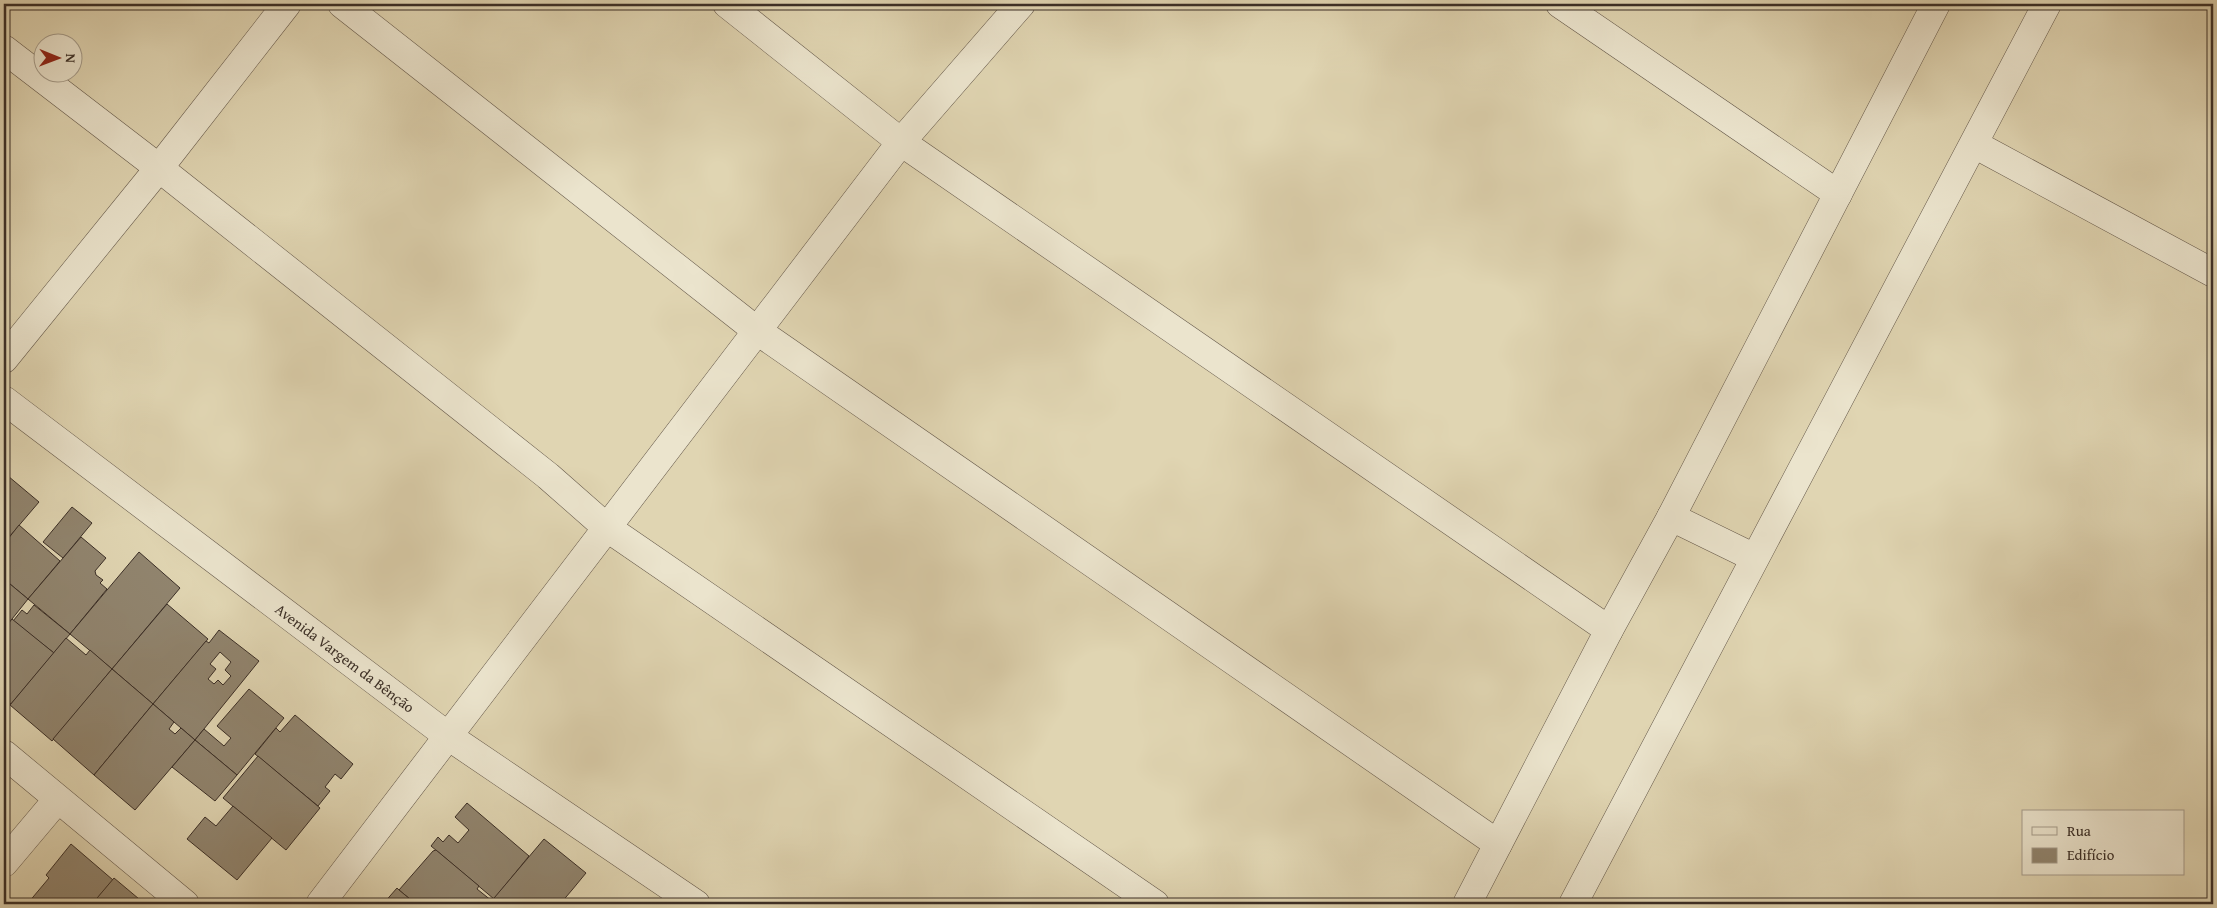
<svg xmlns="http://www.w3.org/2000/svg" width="2217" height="908" font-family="'Gentium Book Plus',serif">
<rect width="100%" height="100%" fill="#e0d5b2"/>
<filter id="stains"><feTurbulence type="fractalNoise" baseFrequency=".004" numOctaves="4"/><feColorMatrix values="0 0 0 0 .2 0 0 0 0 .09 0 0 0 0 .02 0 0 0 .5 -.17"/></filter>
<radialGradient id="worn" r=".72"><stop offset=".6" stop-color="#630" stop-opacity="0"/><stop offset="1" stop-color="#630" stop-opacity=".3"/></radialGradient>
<g fill="#91856f" stroke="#3b2f27" fill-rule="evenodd">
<path d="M8 476 39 502 4 543V481Z"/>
<path d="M72 507 92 523 63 558 43 542Z"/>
<path d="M19 525 60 561 28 599 4 579V544Z"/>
<path d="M81 537 106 558 95 571 96 575 103 580 100 583 107 589 70 634 28 599Z"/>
<path d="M139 552 180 588 112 669 70 634Z"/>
<path d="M4 579 28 599 4 629Z"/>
<path d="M167 604 208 639 153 704 112 669Z"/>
<path d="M34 605 70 634 54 653 13 621 22 610 27 614Z"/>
<path d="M12 619 54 653 11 704 4 698V629Z"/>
<path d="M219 630 259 661 195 740 153 704 206 641 209 643ZM220 652 231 662 225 670 231 676 223 685 218 680 214 684 208 679 216 669 210 664Z"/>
<path d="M66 638 86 655 90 650 112 669 52 741 10 705Z"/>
<path d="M112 669 153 704 94 775 53 739Z"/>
<path d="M249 689 284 718 237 775 195 740 204 729 224 746 231 738 217 726Z"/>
<path d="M153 704 174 722 169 729 175 734 181 728 195 740 135 810 94 775Z"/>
<path d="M295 715 353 764 341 779 335 774 325 787 330 791 318 806 255 754 276 728 280 732Z"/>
<path d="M195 740 237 775 215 801 172 767Z"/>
<path d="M258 756 320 808 286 850 223 798Z"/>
<path d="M467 803 529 856 494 899 431 846 438 837 443 842 449 835 458 843 469 830 455 817Z"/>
<path d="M233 806 272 838 237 880 187 839 205 817 216 826Z"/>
<path d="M544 839 586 873 572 890 560 904H489Z"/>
<path d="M71 844 113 880 92 904H29L28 903 49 878 46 875Z"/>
<path d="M436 850 479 886 477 889 492 901 489 904H416L399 890 433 851Z"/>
<path d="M114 878 145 904H92Z"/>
<path d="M397 888 399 890 416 904H383Z"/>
</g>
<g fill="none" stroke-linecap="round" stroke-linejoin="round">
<defs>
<g id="minor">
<path d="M342 4 756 330 1498 844"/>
<path d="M727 4 901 142 1609 630"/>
<path d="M1560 4 1838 194"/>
<path d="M4 49 159 168 548 476 606 527 1155 904"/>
<path d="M1974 144 2213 273"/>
<path d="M4 359 159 168 287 4"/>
<path d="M1671 517 1753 557"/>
<path d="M4 754 185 904"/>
<path d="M4 863 57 800"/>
<path d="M320 904 901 142 1021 4"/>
<path d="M1467 904 1609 630 1671 517 1936 4"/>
<path d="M1573 904 2047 4"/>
</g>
<path id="tertiary" d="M4 400 448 736 696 904"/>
</defs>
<use href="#minor" stroke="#64584a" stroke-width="29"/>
<use href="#tertiary" stroke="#64584a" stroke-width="29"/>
<use href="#minor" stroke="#ebe4cd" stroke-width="28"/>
<use href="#tertiary" stroke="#ebe4cd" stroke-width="28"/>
</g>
<g text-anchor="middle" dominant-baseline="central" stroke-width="4" stroke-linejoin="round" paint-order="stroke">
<g font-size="15" fill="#3b2f27" stroke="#ebe4cd">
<text transform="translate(345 658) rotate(37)">Avenida Vargem da Bênção</text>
</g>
</g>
<rect width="2217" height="908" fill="none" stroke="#e0d5b2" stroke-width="20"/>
<rect x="5" y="5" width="2207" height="898" fill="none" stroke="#3b2f27" stroke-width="2.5"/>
<rect x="10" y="10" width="2197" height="888" fill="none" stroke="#3b2f27"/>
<rect x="2022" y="810" width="162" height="65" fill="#ebe4cd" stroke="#a59c8b"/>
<rect x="2032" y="827" width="25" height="8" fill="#ebe4cd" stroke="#a59c8b"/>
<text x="2067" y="836" font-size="15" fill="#3b2f27">Rua</text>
<rect x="2032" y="848" width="25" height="15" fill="#91856f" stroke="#a59c8b"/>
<text x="2067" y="860" font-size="15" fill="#3b2f27">Edifício</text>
<g transform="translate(58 58) rotate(91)"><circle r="24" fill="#ebe4cd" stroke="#a59c8b"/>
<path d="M0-4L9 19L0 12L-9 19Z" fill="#8f2418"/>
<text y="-8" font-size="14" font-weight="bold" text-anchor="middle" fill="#3b2f27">N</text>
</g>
<rect width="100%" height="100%" filter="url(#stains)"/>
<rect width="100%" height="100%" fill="url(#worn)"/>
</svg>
